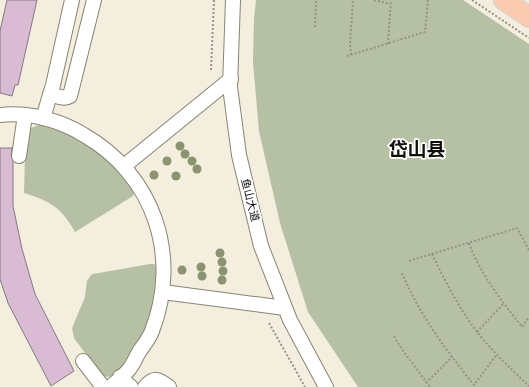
<svg xmlns="http://www.w3.org/2000/svg" width="529" height="387" font-family="Rubik,'Noto Sans SC',sans-serif">
<rect width="100%" height="100%" fill="#f3eedd"/>
<g fill="#b5c0a4">
<path d="M256 0H463L529 44V387H358L308 312 280 223 259 131 253 63 254 19Z"/>
<path d="M40 125C83 137 109 155 134 192L133 196 75 232C62 208 50 201 24 193 25 181 24 138 29 131 31 127 36 126 40 125Z"/>
<path d="M150 264H154L157 267C157 276 157 284 156 292 152 320 140 353 117 371 112 376 107 379 101 375L74 338 72 328 85 297 87 281 91 275 93 274Z"/>
</g>
<g fill="#d9bcd3" stroke="#867883">
<path d="M7 0H37L18 85H15L12 96 0 93V31Z"/>
<path d="M0 148H12L11 155 13 161V206L22 249 35 294 74 371 51 386 8 303 0 279Z"/>
</g>
<g fill="none" stroke-linecap="round" stroke-linejoin="round">
<defs>
<g id="minor">
<path d="M233 0 230 87 239 155 261 246 290 320 326 387"/>
<path d="M50 94C57 96 64 100 70 96L94 0"/>
<path d="M0 115C29 112 60 120 84 135 154 175 181 256 152 331 149 339 143 346 139 352 136 357 134 363 130 368 125 375 117 381 110 387"/>
<path d="M43 118 53 85 72 0"/>
<path d="M19 156 25 115"/>
<path d="M124 166 231 79"/>
<path d="M163 292 285 308"/>
<path d="M83 361 103 387"/>
<path d="M120 377 131 387"/>
<path d="M145 387C154 376 159 379 169 387"/>
</g>
<path id="highway" d="M504 0 529 17"/>
</defs>
<use href="#minor" stroke="#888475" stroke-width="16"/>
<use href="#highway" stroke="#d4d4d3" stroke-width="22"/>
<g stroke="#969386" stroke-width="2" stroke-dasharray="2 2" stroke-linecap="butt">
<path d="M374 0 390 4"/>
<path d="M472 0 529 38"/>
<path d="M315 27 316 0"/>
<path d="M388 44 391 0"/>
<path d="M351 55 350 43 353 0"/>
<path d="M347 56 425 32 428 0"/>
<path d="M211 70 214 0"/>
<path d="M469 243C480 274 502 301 522 327L529 317"/>
<path d="M432 254C445 281 459 308 477 332 492 351 511 369 529 386"/>
<path d="M409 261 517 228 529 250"/>
<path d="M402 273C419 314 446 350 474 385L497 354"/>
<path d="M269 323 305 387"/>
<path d="M477 332 504 303"/>
<path d="M394 336 401 348 430 387"/>
<path d="M426 383 452 357"/>
</g>
<use href="#minor" stroke="#fff" stroke-width="14"/>
<use href="#highway" stroke="#facbb1" stroke-width="20"/>
</g>
<g fill="#8c9370">
<circle cx="180" cy="146" r="4.5"/>
<circle cx="185" cy="154" r="4.5"/>
<circle cx="167" cy="161" r="4.5"/>
<circle cx="192" cy="161" r="4.5"/>
<circle cx="197" cy="169" r="4.5"/>
<circle cx="154" cy="175" r="4.5"/>
<circle cx="176" cy="176" r="4.5"/>
<circle cx="220" cy="253" r="4.5"/>
<circle cx="222" cy="262" r="4.5"/>
<circle cx="201" cy="267" r="4.5"/>
<circle cx="182" cy="270" r="4.5"/>
<circle cx="223" cy="271" r="4.5"/>
<circle cx="202" cy="276" r="4.5"/>
<circle cx="222" cy="280" r="4.5"/>
</g>
<g text-anchor="middle" dominant-baseline="central" stroke-width="3.5" stroke-linejoin="round" paint-order="stroke">
<g font-size="11" fill="#11100a" stroke="#fff">
<text transform="translate(250 200) rotate(76)">鱼山大道</text>
</g>
<g font-size="19" font-weight="bold" fill="#11100a" stroke="#fff">
<text x="417" y="149">岱山县</text>
</g>
</g>
</svg>
